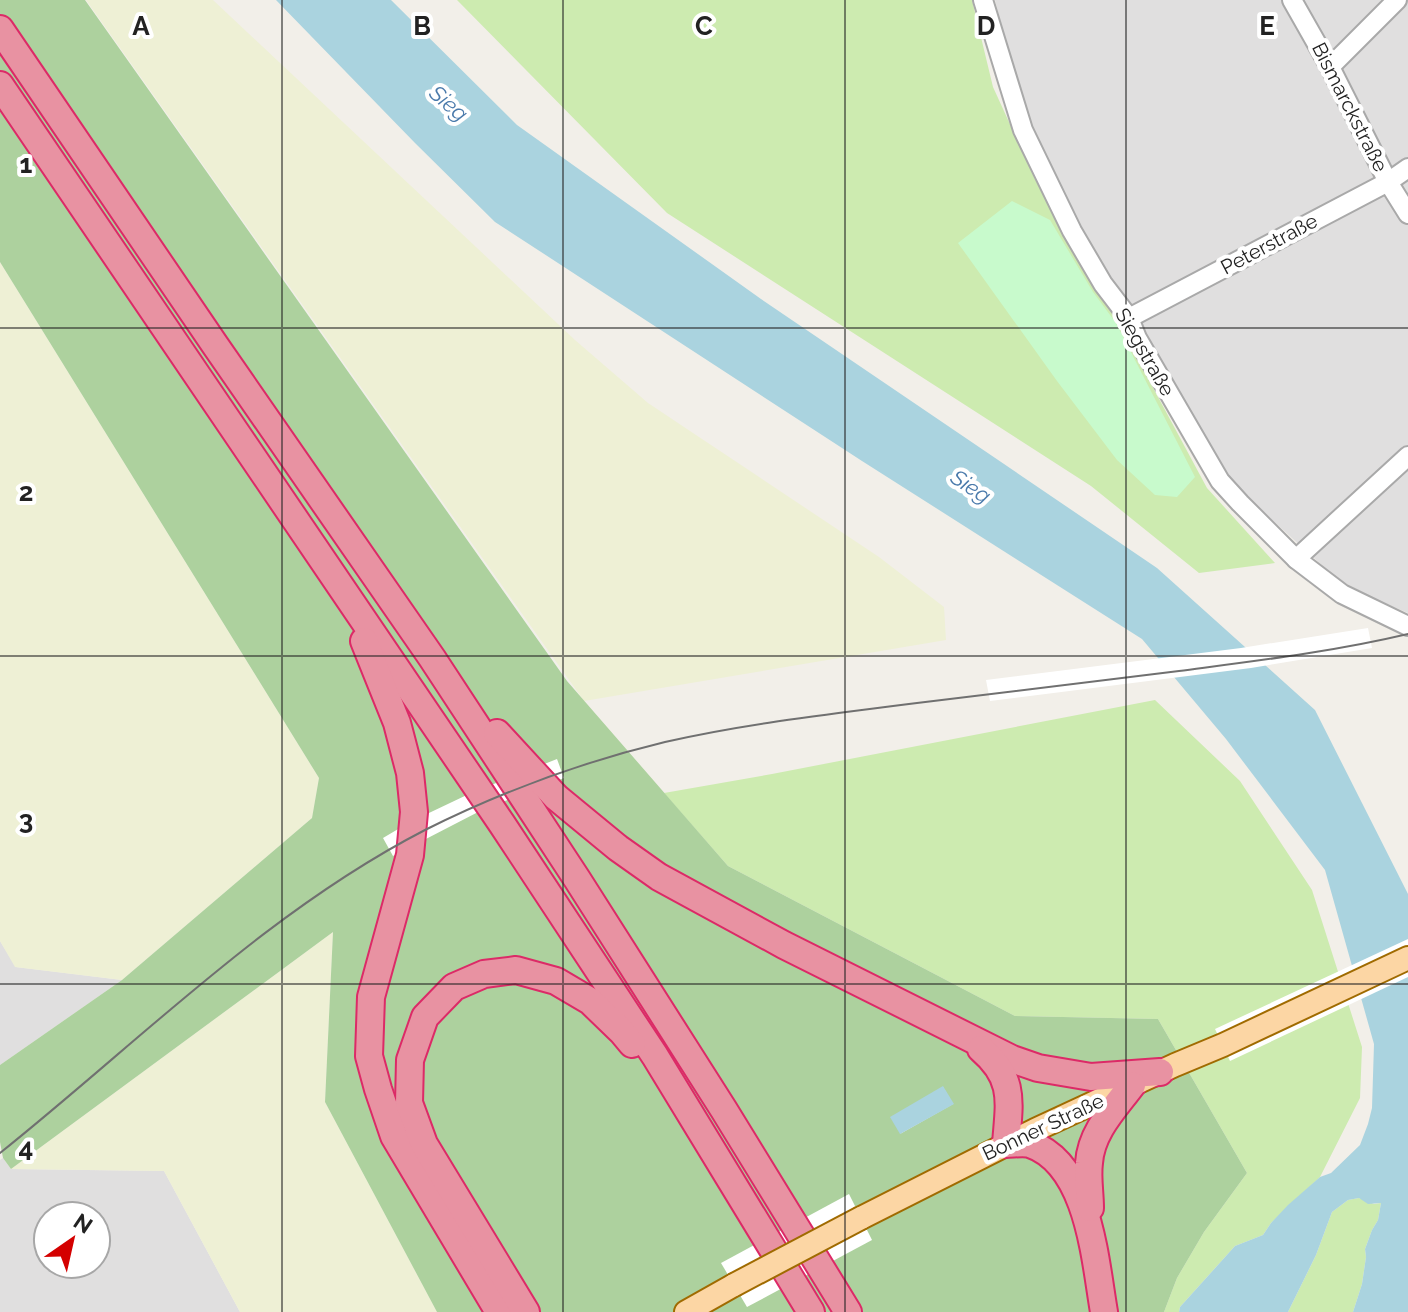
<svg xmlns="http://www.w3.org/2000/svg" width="1408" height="1312" font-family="Raleway,sans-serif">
<rect width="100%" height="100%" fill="#f2efe9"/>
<g fill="#e0dfdf" fill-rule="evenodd">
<path d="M995 0H1408V613L1375 599 1336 578 1235 486 1144 331 1115 292 1103 263 1070 212 1022 111Z"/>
<path d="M0 941 16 967 122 980 0 1065Z"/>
<path d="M3 1158 11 1169 164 1171 240 1312H0V1160ZM48 1216H96V1264H48Z"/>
</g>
<g fill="#eef0d5">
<path d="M86 0H213L575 340 648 403 879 557 944 607 946 640 584 701Z"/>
<path d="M0 262 319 778 312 818 122 980 15 967 0 941Z"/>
<path d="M333 932 325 1102 437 1312H240L164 1171 11 1169Z"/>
</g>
<g fill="#cdebb0">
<path d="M457 0H972L993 87 1035 179 1056 216 1121 325 1129 343 1207 488 1275 563 1199 573 1091 486 667 213Z"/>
<path d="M1155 700 1240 781 1312 890 1362 1047 1360 1098 1320 1177 1271 1223 1263 1235 1235 1246 1180 1307 1179 1312H1164L1177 1278 1204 1232 1247 1173 1158 1019 1015 1016 728 866 664 793 772 774Z"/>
<path d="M1359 1198 1374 1204 1381 1203 1378 1220 1372 1230 1365 1249 1366 1257 1362 1284 1353 1312H1288L1316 1255 1332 1212 1348 1200Z"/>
</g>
<path fill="#add19e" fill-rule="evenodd" d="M0 0H85L567 681 728 866 1015 1016 1158 1019 1247 1173 1204 1232 1177 1278 1164 1312H437L325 1102 333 932 11 1169 3 1158 0 1142V1065L122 980 312 818 319 778 0 262ZM943 1087 953 1104 900 1134Z"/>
<path fill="#c8facc" d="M1012 201 1050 220 1093 292 1116 323 1195 477 1177 497 1155 495 1117 460 1057 381 958 243Z"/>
<g fill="#aad3df">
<path d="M276 0H391L517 125 761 299 1157 568 1315 710 1408 894V1312H1353L1362 1284 1366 1257 1365 1249 1372 1230 1378 1220 1381 1203 1368 1204 1359 1198 1348 1200 1332 1212 1316 1255 1288 1312H1179L1180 1307 1235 1246 1263 1235 1271 1223 1288 1205 1320 1177 1331 1173 1360 1145 1368 1124 1372 1108 1374 1044 1325 870 1226 739 1142 639 862 461 495 222 415 143Z"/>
<path d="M943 1086 954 1104 900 1134 890 1117Z"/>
</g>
<g fill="#fff">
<path d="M1368 628 1372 648 1251 668 990 701 986 680 1241 648Z"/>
<path d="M557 759 564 778 482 810 393 856 383 838 410 822 471 793Z"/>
<path d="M1408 939V977L1230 1061 1215 1029Z"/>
<path d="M849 1194 872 1240 747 1307 721 1263Z"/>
</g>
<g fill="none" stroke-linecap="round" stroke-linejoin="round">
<defs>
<g id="minor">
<path d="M983 0 1023 130 1072 231 1103 284 1129 318 1137 338 1220 481 1240 503 1296 559 1342 594 1408 626"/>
<path d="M1292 0 1330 67 1388 182 1408 214"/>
<path d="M1330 67 1397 0"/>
<path d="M1129 318 1388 182 1408 168"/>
<path d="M1296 559 1408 456"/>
</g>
<g id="major">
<path d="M861 1218 1035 1130 1175 1065 1223 1045 1408 958"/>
<path d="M686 1312 734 1285"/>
</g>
<g id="highway">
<path d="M0 29 215 345 432 658 577 879 724 1110 848 1312"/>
<path d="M0 85 502 824 655 1056 811 1312"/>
<path d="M364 641 397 723 410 773 414 812 410 855 371 997 369 1056 378 1089 394 1136 499 1312"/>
<path d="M497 733 556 797 618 848 659 877 784 945 1012 1059 1038 1068 1091 1077 1160 1072"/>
<path d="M981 1049C1016 1079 1009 1103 1006 1144 1013 1144 1023 1142 1030 1144 1089 1164 1095 1260 1104 1312"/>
<path d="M1090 1208C1090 1193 1087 1177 1089 1163 1091 1132 1114 1109 1132 1085"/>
<path d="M526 1312 424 1144 409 1103 410 1060 425 1017 454 987 484 974 516 970 556 981 590 1001 622 1032 632 1044"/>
</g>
</defs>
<use href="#minor" stroke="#a9a9a9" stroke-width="22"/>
<use href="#major" stroke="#a06b00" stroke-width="26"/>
<use href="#highway" stroke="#dc2a67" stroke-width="30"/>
<use href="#minor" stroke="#fff" stroke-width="18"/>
<use href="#major" stroke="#fcd6a4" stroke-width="22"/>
<use href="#highway" stroke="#e892a2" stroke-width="26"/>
<path stroke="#707070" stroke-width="2" d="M0 1153C139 1042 266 912 425 830 501 792 582 762 665 742 748 723 833 714 917 703 1004 693 1091 682 1179 671 1255 661 1332 652 1408 634"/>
<defs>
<path id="major-bridge" d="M734 1285 861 1218"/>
</defs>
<use href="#major-bridge" stroke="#a06b00" stroke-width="26" stroke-linecap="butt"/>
<use href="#major-bridge" stroke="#fcd6a4" stroke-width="22"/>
</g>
<path fill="none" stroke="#222" stroke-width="2" stroke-opacity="0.55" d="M282 0V1312M563 0V1312M845 0V1312M1126 0V1312M0 328H1408M0 656H1408M0 984H1408"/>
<g text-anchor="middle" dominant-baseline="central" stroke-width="8" stroke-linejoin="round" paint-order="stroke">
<g font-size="20" fill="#222" stroke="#fff">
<text transform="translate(1350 107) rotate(63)">Bismarckstraße</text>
<text transform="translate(1269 244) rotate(-28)">Peterstraße</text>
<text transform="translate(1145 352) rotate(60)">Siegstraße</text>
<text transform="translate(1043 1127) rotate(-25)">Bonner Straße</text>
</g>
<g font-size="22" font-style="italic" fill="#4a7aab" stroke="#fff">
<text transform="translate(449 103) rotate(40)">Sieg</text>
<text transform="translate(971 486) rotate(33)">Sieg</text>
</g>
</g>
<g font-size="26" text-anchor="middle" font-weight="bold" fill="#222" stroke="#fff" stroke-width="8" stroke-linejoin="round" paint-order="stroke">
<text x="141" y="35">A</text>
<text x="422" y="35">B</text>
<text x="704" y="35">C</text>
<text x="986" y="35">D</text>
<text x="1267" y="35">E</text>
<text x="26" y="173">1</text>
<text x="26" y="501">2</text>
<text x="26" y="829">3</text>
<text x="26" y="1157">4</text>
</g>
<g transform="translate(72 1240) rotate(34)"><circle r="38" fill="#ffffff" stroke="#a7a7a7" stroke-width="2"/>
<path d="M0-6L14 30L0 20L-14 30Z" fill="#d40000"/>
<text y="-12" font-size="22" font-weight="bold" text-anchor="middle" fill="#222222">N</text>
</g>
</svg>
